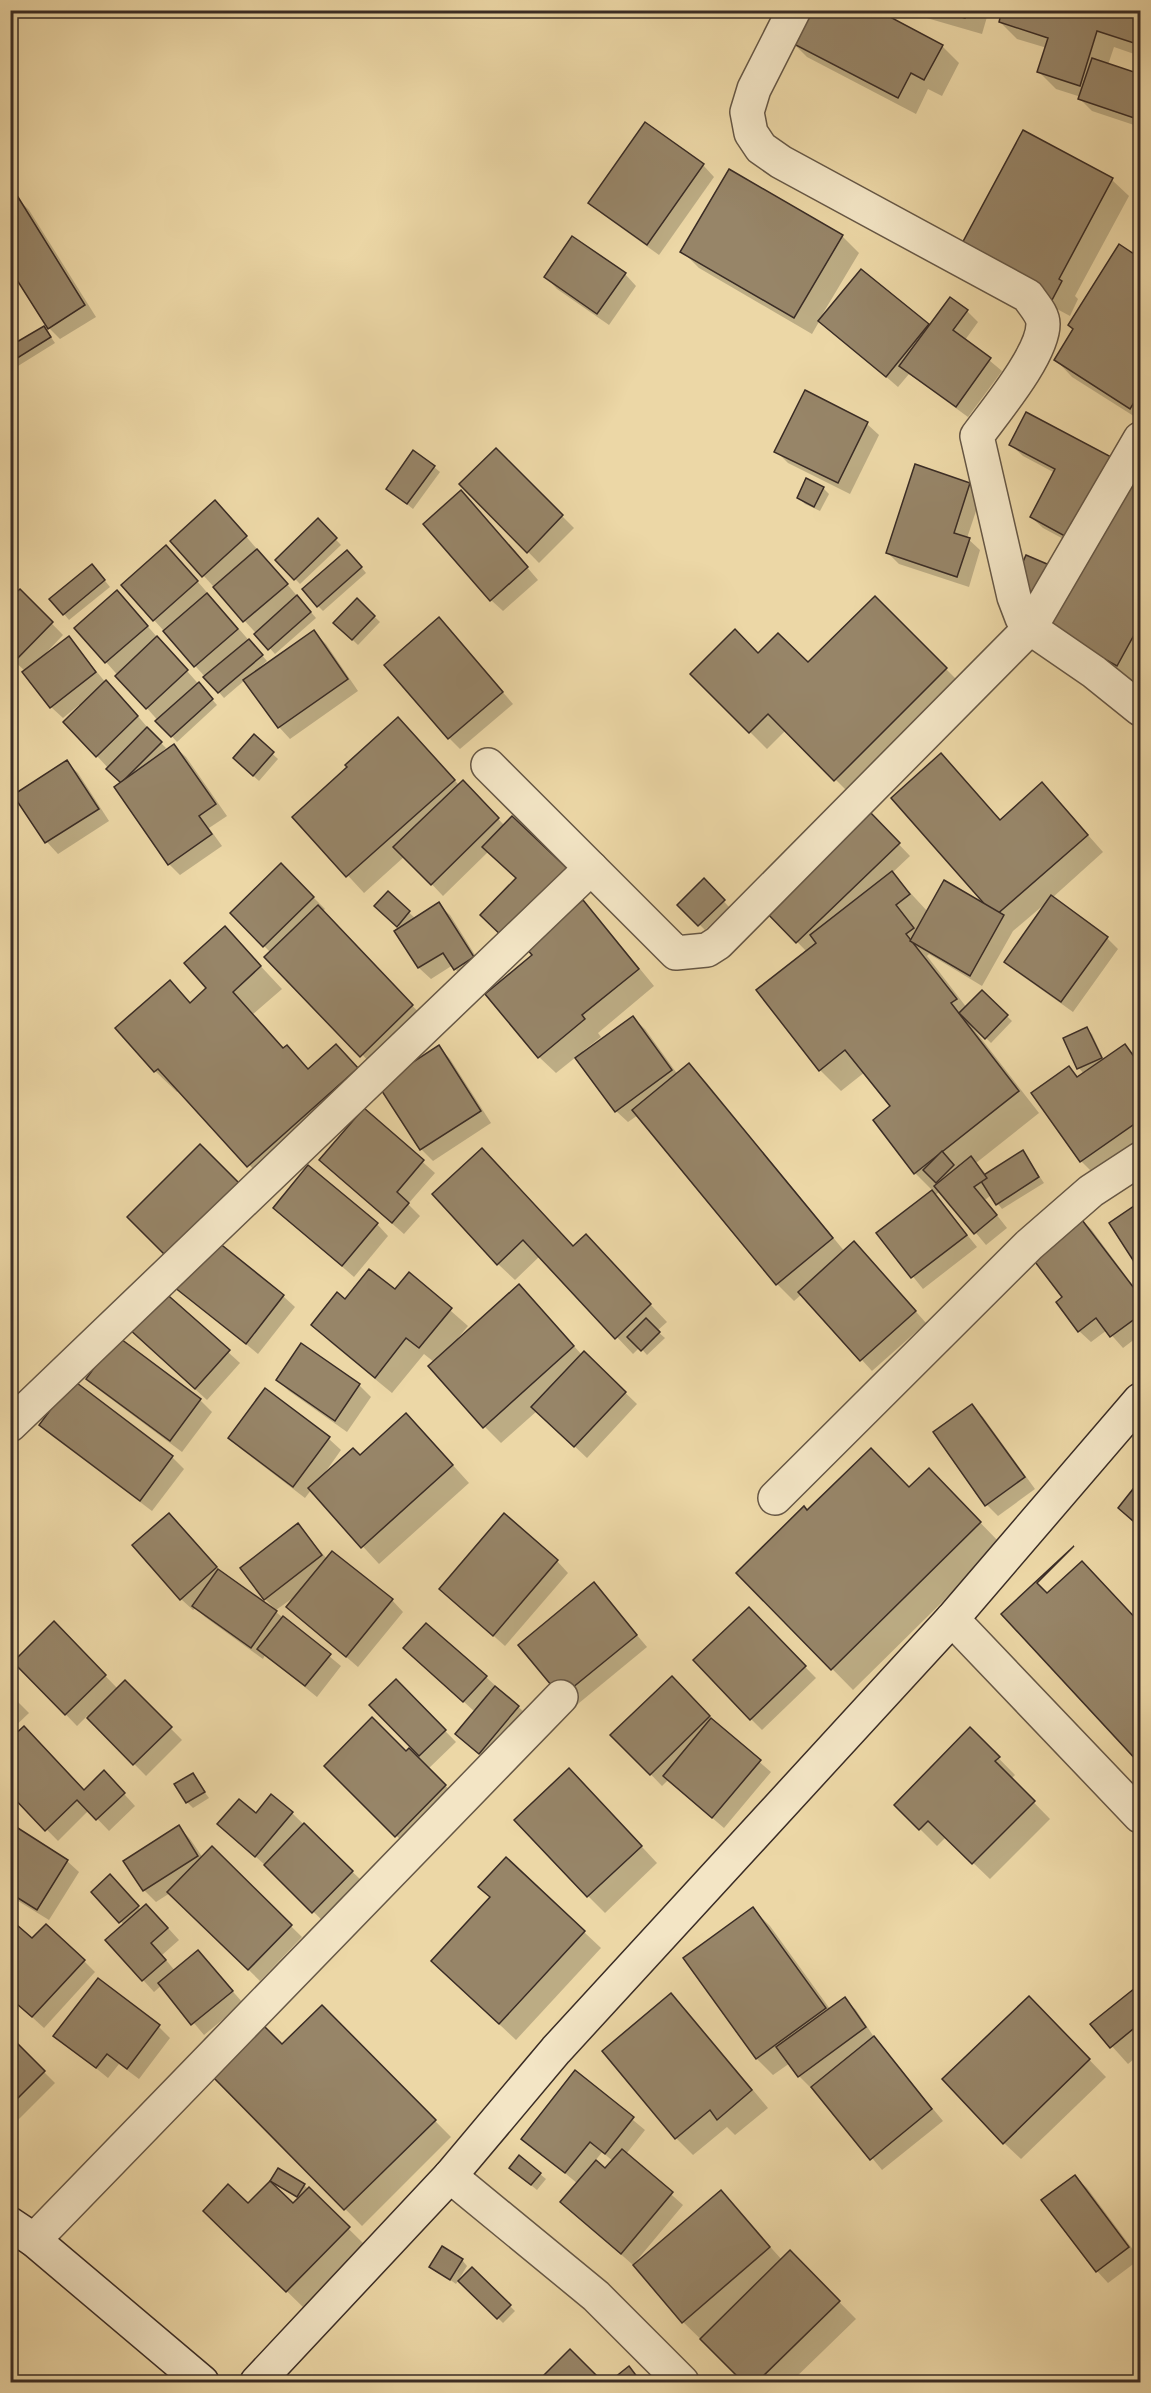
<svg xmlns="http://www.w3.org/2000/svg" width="1151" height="2393" font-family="'IM FELL DW Pica',serif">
<rect width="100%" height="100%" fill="#ecd7a6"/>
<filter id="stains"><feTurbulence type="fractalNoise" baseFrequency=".00333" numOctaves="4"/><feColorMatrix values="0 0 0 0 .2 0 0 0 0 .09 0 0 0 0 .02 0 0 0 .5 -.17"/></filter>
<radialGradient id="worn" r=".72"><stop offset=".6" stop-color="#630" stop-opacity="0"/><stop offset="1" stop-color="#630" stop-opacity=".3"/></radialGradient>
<g fill="#0003" fill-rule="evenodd">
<path d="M899 10H989L982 34Z"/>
<path d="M1097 10H1140V56L1114 47 1108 65 1140 76V127L1092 111 1080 99 1081 97 1056 89 1039 72 1047 48 1017 39 1000 22 1096 15Z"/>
<path d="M790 40 942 46 959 63 942 96 928 89 916 114 807 57Z"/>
<path d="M703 165 714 177 659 255 602 214 590 203Z"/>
<path d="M1112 180 1129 196 1075 296 1078 299 1070 316 977 266Z"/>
<path d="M17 198 29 210 96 317 60 339 49 328Z"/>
<path d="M842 236 859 253 822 315 824 316 861 271 930 327 967 311 978 322 965 340 1002 371 968 417 909 374 898 387 820 320 812 334 699 268 682 251Z"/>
<path d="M1119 246 1140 260V420L1072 377 1056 360Z"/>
<path d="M625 274 636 286 609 325 557 289 546 277Z"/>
<path d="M44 327 55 343 18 366 10 358V347Z"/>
<path d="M867 424 879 435 850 494 788 463 776 451Z"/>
<path d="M1011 445 1114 460 1084 550 1043 528 1031 517 1055 473 1023 456Z"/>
<path d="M496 450 574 528 539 563 462 484Z"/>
<path d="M434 467 440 472 413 509 394 494Z"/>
<path d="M969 484 981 496 967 538 980 550 969 587 899 564 888 553Z"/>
<path d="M1130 484 1140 490V670L1134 682 1066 643Z"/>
<path d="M823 488 829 494 820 511 805 504 799 498Z"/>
<path d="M473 504 538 580 503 611 491 600Z"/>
<path d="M227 514 316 618 275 654 172 541Z"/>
<path d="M318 521 341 545 300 584 277 560Z"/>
<path d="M353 557 366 573 323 611 318 606Z"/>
<path d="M177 558 267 661 260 667 262 669 314 632 326 644 358 691 290 739 279 727 245 680 224 698 154 620Z"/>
<path d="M97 571 110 587 69 620 64 614Z"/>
<path d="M20 591 63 635 44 655 45 656 69 638 106 683 118 693 148 728 147 729 166 748 161 753 162 755 174 746 186 757 227 816 209 828 222 846 180 875 169 864 122 783 97 756 81 707 79 705 63 718 51 707 25 671 10 657Z"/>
<path d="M875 598 963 686 852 796 786 730 767 749 692 674 758 655 808 664Z"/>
<path d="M357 600 380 622 358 645 335 623Z"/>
<path d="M128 604 217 705 177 742 106 662Z"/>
<path d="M450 630 513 704 460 749 449 738Z"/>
<path d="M398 719 459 785 463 782 505 826 517 878 489 851 443 896 405 856 364 893 294 817 349 767Z"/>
<path d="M254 737 278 759 259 781 240 764Z"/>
<path d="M941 756 1001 821 1058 801 1103 852 1052 898 1107 938 1118 949 1073 1012 1018 973 1006 962 1046 903 1013 931 982 986 929 954 927 956 967 1008 982 992 1012 1021 991 1043 975 1027 973 1028 1039 1113 976 1163 987 1175 1023 1152 1044 1183 1002 1209 991 1195 985 1200 1007 1228 986 1245 941 1191 935 1195 977 1247 923 1289 878 1233 933 1191 915 1173 892 1107 865 1072 841 1091 820 1070 807 952 766 910 868 812 910 856 892 873 928 912 990 908Z"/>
<path d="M66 762 78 773 109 821 58 854 47 842 15 795Z"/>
<path d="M281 865 325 909 322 912 429 1023 378 1072 270 952 232 913Z"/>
<path d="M704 880 729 907 705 930 680 905Z"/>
<path d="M388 893 416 919 438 904 450 915 475 955 456 967V970L453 965 431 979 419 968 396 931 401 928 377 906Z"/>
<path d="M582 902 599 919 654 986 598 1033 601 1037 583 1051 584 1053 633 1018 645 1029 678 1075 689 1065 706 1082 845 1252 866 1255 926 1323 872 1371 802 1294 794 1301 777 1284 638 1115 628 1122 616 1111 576 1057 556 1073 539 1057 534 955Z"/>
<path d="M225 928 282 989 253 1014 284 1049 287 1047 309 1070 336 1046 378 1090 270 1187 179 1090 177 1092 155 1071 169 982 191 1003 208 988Z"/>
<path d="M477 957 467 981 456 970Z"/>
<path d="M1087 1029 1092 1034 1104 1060 1125 1045 1140 1061V1148L1098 1178 1081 1161 1034 1093 1068 1068 1078 1078 1084 1074 1079 1068Z"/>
<path d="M439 1047 450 1059 491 1123 433 1161 421 1149Z"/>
<path d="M364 1110 435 1173 408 1204 420 1216 404 1234 333 1172Z"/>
<path d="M498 1167 574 1247 602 1253 667 1322 657 1331 665 1338 647 1355 640 1347 633 1354 540 1256 515 1280 498 1264Z"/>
<path d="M1140 1204V1269L1111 1223Z"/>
<path d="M275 1208 377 1224 388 1236 354 1277Z"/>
<path d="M1079 1218 1091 1229 1140 1295V1335L1123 1348 1107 1330 1091 1342 1079 1331 1064 1298Z"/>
<path d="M410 1275 468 1326 458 1338 460 1339 535 1303 582 1355 584 1353 637 1404 587 1458 537 1411 501 1443 484 1426 434 1362 424 1354 392 1393 330 1342 313 1325 345 1301 396 1292Z"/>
<path d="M176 1287 283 1296 295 1307 258 1354Z"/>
<path d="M162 1292 240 1363 207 1400 141 1340Z"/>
<path d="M117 1338 200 1400 212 1412 182 1452 99 1390 87 1379Z"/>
<path d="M301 1345 359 1385 371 1397 347 1432 289 1391 277 1380Z"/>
<path d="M73 1382 172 1457 184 1469 152 1511 52 1436 41 1425Z"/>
<path d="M265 1390 329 1439 341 1450 322 1477 360 1457 423 1432 469 1483 379 1564 311 1490 305 1498 241 1449 230 1438Z"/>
<path d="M972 1406 983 1417 1035 1489 998 1516 987 1505Z"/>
<path d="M929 1470 1001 1544 853 1690 738 1573 808 1512 909 1489Z"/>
<path d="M1137 1486 1140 1489V1526L1125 1513Z"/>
<path d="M298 1525 327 1559 392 1600 403 1612 358 1667 288 1607 297 1595 276 1610 265 1599Z"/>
<path d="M180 1526 223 1574 276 1612 341 1666 317 1697 265 1655 263 1659 205 1617 196 1608 193 1610 181 1599Z"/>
<path d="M557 1561 568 1573 505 1646 441 1589Z"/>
<path d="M1082 1563 1140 1624V1761L1003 1614 1047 1595Z"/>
<path d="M594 1584 647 1647 573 1708 562 1696Z"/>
<path d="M748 1609 816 1678 762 1730 751 1719Z"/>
<path d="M54 1623 118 1689 125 1682 182 1740 146 1776 87 1716 77 1726 15 1662Z"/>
<path d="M417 1659 486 1677 524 1712 485 1758 463 1739 475 1712Z"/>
<path d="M672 1678 717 1725 771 1772 724 1828 668 1780 662 1786 613 1735Z"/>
<path d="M396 1681 456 1742 428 1769 457 1797 408 1847 326 1766 406 1753 412 1747Z"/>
<path d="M10 1694 29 1713 10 1731Z"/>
<path d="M970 1729 1015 1775 1011 1779 1050 1819 990 1879 946 1837 937 1846 896 1805Z"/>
<path d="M192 1775 209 1798 193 1808 187 1802Z"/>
<path d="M115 1784 135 1806 109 1831 89 1810 58 1841 10 1792 84 1791Z"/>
<path d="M586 1787 657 1863 605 1913 588 1896Z"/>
<path d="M292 1813 364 1883 325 1923 265 1865 231 1835 256 1815Z"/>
<path d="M10 1825 67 1861 79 1872 49 1920 10 1896Z"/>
<path d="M179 1827 190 1839 203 1858 212 1849 302 1937 260 1981 170 1893 156 1902 144 1890 125 1861Z"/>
<path d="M115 1881 141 1910 158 1917 179 1940 162 1955 175 1971 198 1952 243 2003 204 2035 162 1985 154 1992 107 1940 124 1925 93 1892Z"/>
<path d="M491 1898 584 1932 601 1948 516 2040 450 1978Z"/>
<path d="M753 1909 770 1926 830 2009 845 1999 856 2010 876 2040 943 2121 882 2170 813 2086 811 2088 799 2076 790 2063 773 2075 757 2059Z"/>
<path d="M84 1961 95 1972 44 2028 10 1997Z"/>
<path d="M98 1980 159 2027 170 2038 139 2079 119 2064 108 2078 55 2035Z"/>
<path d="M1140 1986V2054L1128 2064 1092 2024Z"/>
<path d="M671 1995 688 2012 768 2108 735 2135 727 2127 693 2155 676 2138 604 2052Z"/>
<path d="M322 2007 451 2137 362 2226 215 2077 282 2046Z"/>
<path d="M1046 2015 1106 2077 1021 2159 1004 2143Z"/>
<path d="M10 2038 55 2083 10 2128Z"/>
<path d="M576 2073 645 2130 626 2154 683 2205 633 2265 562 2202 578 2184 523 2138ZM602 2152 613 2161 606 2170 595 2161Z"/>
<path d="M520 2158 546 2179 537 2190 517 2174Z"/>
<path d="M1075 2177 1087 2188 1140 2259 1108 2283 1097 2271 1043 2200Z"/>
<path d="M271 2181 304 2185 365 2245 304 2308 222 2228 248 2206ZM271 2182 299 2199 293 2205Z"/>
<path d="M721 2192 782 2260 790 2252 856 2319 791 2382H745L683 2322Z"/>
<path d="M462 2260 467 2266 456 2284 431 2266Z"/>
<path d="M472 2269 515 2311 503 2323 460 2281Z"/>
<path d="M570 2352 601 2382H539Z"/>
<path d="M11 2373 21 2382H10Z"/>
<path d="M145 2376 152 2382H138Z"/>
</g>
<g fill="#978568" stroke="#3a2c25" stroke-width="1.5">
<path d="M804 10H877L943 45 924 80 911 73 898 98 788 41Z"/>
<path d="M938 10H968L965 18Z"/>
<path d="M1002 10H1085L1095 14 1096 10H1140V45L1097 31 1080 86 1037 72 1048 38 999 22Z"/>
<path d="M1092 58 1140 74V120L1078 99Z"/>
<path d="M645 122 704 164 647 245 588 203Z"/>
<path d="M1023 130 1113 178 1059 279 1062 281 1052 300 959 249Z"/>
<path d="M729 169 843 235 794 318 680 252Z"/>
<path d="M18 197 85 305 48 329 10 269V201Z"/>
<path d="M572 236 626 273 597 314 544 277Z"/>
<path d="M1119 244 1140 258V393L1130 409 1054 360 1073 329 1068 325Z"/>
<path d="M861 269 929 324 886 377 818 321Z"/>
<path d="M950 297 968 310 953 330 991 358 956 407 899 366Z"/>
<path d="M44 326 51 337 11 362 10 346Z"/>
<path d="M805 390 868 422 838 483 774 452Z"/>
<path d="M1026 412 1115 459 1072 540 1030 517 1055 469 1009 445Z"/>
<path d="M496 448 563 515 527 553 459 484Z"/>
<path d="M413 450 435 466 407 504 386 489Z"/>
<path d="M915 464 970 483 954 533 970 538 957 577 886 553Z"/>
<path d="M806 478 824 487 814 507 797 498Z"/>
<path d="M1129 482 1140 488V624L1117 666 1047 627Z"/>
<path d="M461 490 528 567 490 601 423 524Z"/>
<path d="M215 500 247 536 202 577 170 541Z"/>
<path d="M318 518 337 538 294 580 275 560Z"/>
<path d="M166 545 198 581 153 621 121 585Z"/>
<path d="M257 549 288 584 243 622 213 587Z"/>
<path d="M347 550 362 567 317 607 302 589Z"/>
<path d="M1026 555 1054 567 1040 599 1012 587Z"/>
<path d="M92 564 105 580 63 615 49 599Z"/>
<path d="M20 589 53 622 14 662 10 659V598Z"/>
<path d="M117 590 148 626 105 663 74 628Z"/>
<path d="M207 593 238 629 194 667 163 631Z"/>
<path d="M297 595 311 612 268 650 254 634Z"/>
<path d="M875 596 947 668 834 781 768 714 749 733 690 674 735 629 758 653 778 633 808 662Z"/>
<path d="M357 598 375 616 352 640 333 623Z"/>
<path d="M439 617 503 692 448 739 384 665Z"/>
<path d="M314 630 348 679 278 728 243 680Z"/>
<path d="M69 636 96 672 50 708 22 672Z"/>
<path d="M157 636 188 670 146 709 115 676Z"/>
<path d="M249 639 263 655 218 693 203 677Z"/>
<path d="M106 680 138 716 96 757 63 722Z"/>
<path d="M199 682 213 699 171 737 155 721Z"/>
<path d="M398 717 455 780 346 877 292 817 347 767 345 765Z"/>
<path d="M147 727 162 742 121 783 106 769Z"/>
<path d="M254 734 274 752 253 776 233 758Z"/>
<path d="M174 744 216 804 199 816 212 834 168 865 114 787Z"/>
<path d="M941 753 1000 820 1042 782 1088 835 995 916 891 798Z"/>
<path d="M67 760 99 809 45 843 13 795Z"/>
<path d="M463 780 499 818 431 885 393 847Z"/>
<path d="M868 810 900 843 796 943 764 910Z"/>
<path d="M512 816 571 872 506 940 480 915 516 878 482 847Z"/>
<path d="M281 863 314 897 263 947 230 913Z"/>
<path d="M892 871 910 894 896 905 914 928 906 934 957 999 951 1003 1019 1091 914 1174 873 1120 890 1106 845 1050 819 1071 756 990 816 943 810 935Z"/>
<path d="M704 878 725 900 698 926 677 905Z"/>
<path d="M944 880 1004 915 970 976 910 941Z"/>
<path d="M388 891 410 911 397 927 374 906Z"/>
<path d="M1051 895 1108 937 1061 1002 1004 962Z"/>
<path d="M583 900 639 969 582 1015 585 1019 538 1058 485 994 532 955 526 948Z"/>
<path d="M439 902 474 957 454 970 443 953 418 968 394 931Z"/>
<path d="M318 905 413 1005 360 1057 264 957Z"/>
<path d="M225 926 261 966 233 992 283 1048 287 1045 308 1069 336 1044 358 1068 247 1167 158 1069 154 1072 115 1028 170 980 190 1003 206 988 184 963Z"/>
<path d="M982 990 1008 1015 985 1039 959 1013Z"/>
<path d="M633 1016 672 1070 615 1112 575 1058Z"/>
<path d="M1087 1027 1102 1058 1077 1069 1063 1038Z"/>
<path d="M1125 1044 1140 1065V1120L1080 1162 1031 1093 1069 1066 1077 1077Z"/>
<path d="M439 1045 481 1111 420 1150 378 1085Z"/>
<path d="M689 1063 833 1238 776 1285 632 1110Z"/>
<path d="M364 1108 424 1160 397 1192 409 1203 392 1223 319 1160Z"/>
<path d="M200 1144 242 1186 169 1259 127 1217Z"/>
<path d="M482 1148 573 1246 586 1234 651 1304 615 1339 523 1240 497 1265 432 1194Z"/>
<path d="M1023 1150 1039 1177 996 1205 979 1178Z"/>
<path d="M942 1151 954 1165 936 1183 923 1170Z"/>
<path d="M971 1156 987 1178 974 1187 997 1215 974 1234 934 1186Z"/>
<path d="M308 1165 378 1223 342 1266 273 1208Z"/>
<path d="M932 1190 967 1235 911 1278 876 1233Z"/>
<path d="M1140 1202V1271L1109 1223Z"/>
<path d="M1079 1216 1140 1296V1315L1110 1337 1096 1318 1078 1332 1056 1302 1062 1297 1029 1254Z"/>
<path d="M213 1238 284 1295 246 1344 174 1287Z"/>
<path d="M854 1241 916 1311 860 1361 798 1292Z"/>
<path d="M369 1269 395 1289 409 1272 452 1308 419 1348 406 1338 375 1378 311 1325 337 1292 345 1299Z"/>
<path d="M519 1284 574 1346 483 1428 428 1366Z"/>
<path d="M162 1290 230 1350 195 1389 128 1328Z"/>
<path d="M646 1318 660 1332 641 1351 627 1337Z"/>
<path d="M117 1336 201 1399 170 1441 86 1379Z"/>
<path d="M301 1343 360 1384 335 1421 276 1380Z"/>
<path d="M584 1351 626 1392 574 1447 531 1407Z"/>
<path d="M73 1380 173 1456 140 1501 39 1425Z"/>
<path d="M265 1388 330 1437 293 1487 228 1438Z"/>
<path d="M972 1404 1025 1477 985 1506 933 1432Z"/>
<path d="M406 1413 453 1465 361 1548 308 1488 353 1448 360 1455Z"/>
<path d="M871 1448 909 1487 929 1468 981 1522 831 1670 736 1573 804 1506 807 1510Z"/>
<path d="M1137 1484 1140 1487V1527L1118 1508Z"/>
<path d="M169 1513 217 1567 180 1600 132 1545Z"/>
<path d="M504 1513 558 1560 493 1636 439 1589Z"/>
<path d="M298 1523 322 1555 264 1600 240 1568Z"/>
<path d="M1074 1546 1037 1583 1047 1593 1082 1561 1140 1623V1764L1001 1614Z"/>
<path d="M332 1551 393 1599 346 1657 286 1607Z"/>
<path d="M218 1569 277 1611 251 1648 192 1606Z"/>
<path d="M594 1582 637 1635 561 1697 518 1645Z"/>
<path d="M749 1607 806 1666 750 1720 693 1660Z"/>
<path d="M283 1616 331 1654 305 1686 257 1649Z"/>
<path d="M54 1621 106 1675 65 1715 13 1662Z"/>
<path d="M426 1623 487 1676 463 1702 403 1648Z"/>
<path d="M672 1676 710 1716 650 1775 610 1735Z"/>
<path d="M396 1679 446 1730 419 1756 369 1705Z"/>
<path d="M125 1680 172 1727 133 1765 87 1718Z"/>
<path d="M495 1686 519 1706 479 1754 455 1734Z"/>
<path d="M372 1717 406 1751 409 1748 446 1785 395 1837 324 1766Z"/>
<path d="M711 1718 761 1760 712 1818 663 1776Z"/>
<path d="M24 1726 84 1790 104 1770 125 1793 96 1820 77 1800 45 1831 10 1794V1739Z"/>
<path d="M970 1727 1000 1757 995 1761 1035 1801 972 1864 928 1821 919 1830 894 1805Z"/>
<path d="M569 1768 642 1846 587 1897 514 1820Z"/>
<path d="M193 1773 205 1792 186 1803 174 1784Z"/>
<path d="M271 1794 293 1812 255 1857 217 1824 239 1799 256 1813Z"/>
<path d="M10 1823 68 1860 37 1910 10 1893Z"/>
<path d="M304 1823 353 1871 312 1913 264 1865Z"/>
<path d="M179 1825 198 1856 143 1891 123 1861Z"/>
<path d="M212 1846 292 1925 248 1970 167 1892Z"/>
<path d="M506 1857 585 1931 499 2024 431 1961 490 1897 478 1887Z"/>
<path d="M110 1874 139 1906 119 1923 91 1892Z"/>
<path d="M146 1904 168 1928 151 1943 166 1960 142 1981 105 1940Z"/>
<path d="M753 1907 826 2008 756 2059 683 1958Z"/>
<path d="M10 1919 32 1938 46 1924 85 1960 32 2017 10 1998Z"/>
<path d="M198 1950 233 1991 191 2025 158 1983Z"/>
<path d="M98 1978 160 2025 127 2069 107 2054 96 2068 53 2036Z"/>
<path d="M1140 1984V2028L1138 2025 1110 2048 1090 2024Z"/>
<path d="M671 1993 752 2090 717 2120 710 2110 675 2139 602 2051Z"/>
<path d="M1029 1996 1090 2059 1003 2144 942 2079Z"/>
<path d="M845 1997 866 2027 798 2077 776 2047Z"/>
<path d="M322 2005 436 2120 344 2210 213 2077 264 2026 282 2044Z"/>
<path d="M10 2036 45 2071 10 2106Z"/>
<path d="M874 2036 932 2109 870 2160 811 2087Z"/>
<path d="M575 2070 634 2117 605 2154 590 2142 565 2173 521 2139Z"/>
<path d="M622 2149 673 2192 621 2254 560 2202 596 2160 605 2168Z"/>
<path d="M519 2155 541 2173 531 2185 509 2168Z"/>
<path d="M278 2168 305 2184 297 2197 270 2181Z"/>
<path d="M1075 2175 1129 2247 1096 2272 1041 2200Z"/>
<path d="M270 2181 293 2203 309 2187 350 2227 286 2292 203 2211 228 2184 248 2203Z"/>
<path d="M721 2190 770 2247 682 2323 633 2265Z"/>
<path d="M442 2246 463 2259 450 2280 429 2267Z"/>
<path d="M790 2250 840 2301 757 2382H743L700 2339Z"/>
<path d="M472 2267 511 2305 497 2319 458 2281Z"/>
<path d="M570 2349 603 2382H537Z"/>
<path d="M629 2366 641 2382H609Z"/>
</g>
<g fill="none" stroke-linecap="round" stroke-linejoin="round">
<defs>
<g id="street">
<path d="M794 10 754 89 747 112 751 133 761 148 781 162 1028 296C1033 304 1043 314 1043 324 1043 354 996 410 977 436L1014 597 1022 618 1030 628 1094 672 1140 709"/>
<path d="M488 765 676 953 707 950 718 943 1030 628 1140 439"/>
<path d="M10 1425 591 868"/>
<path d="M775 1498 1029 1245 1091 1191 1140 1159"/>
<path d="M952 1619 1140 1816"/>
<path d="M450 2176 596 2296 682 2382"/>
<path d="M34 2240 561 1697"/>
</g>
<g id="secondary">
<path d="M10 2224 34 2240 202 2382"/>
<path d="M257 2382 450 2176 556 2050 952 1619 1140 1400"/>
</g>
</defs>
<use href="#street" stroke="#665745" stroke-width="36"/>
<use href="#secondary" stroke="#3a2c25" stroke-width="36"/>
<use href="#street" stroke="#f3e5c5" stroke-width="33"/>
<use href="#secondary" stroke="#f3e5c5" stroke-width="33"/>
</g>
<rect width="1151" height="2393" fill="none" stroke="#ecd7a6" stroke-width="36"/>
<rect x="12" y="12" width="1127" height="2369" fill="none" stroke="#3a2c25" stroke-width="3"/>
<rect x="18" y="18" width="1115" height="2357" fill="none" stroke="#3a2c25" stroke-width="1.5"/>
<rect width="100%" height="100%" filter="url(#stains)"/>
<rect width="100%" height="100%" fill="url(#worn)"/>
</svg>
